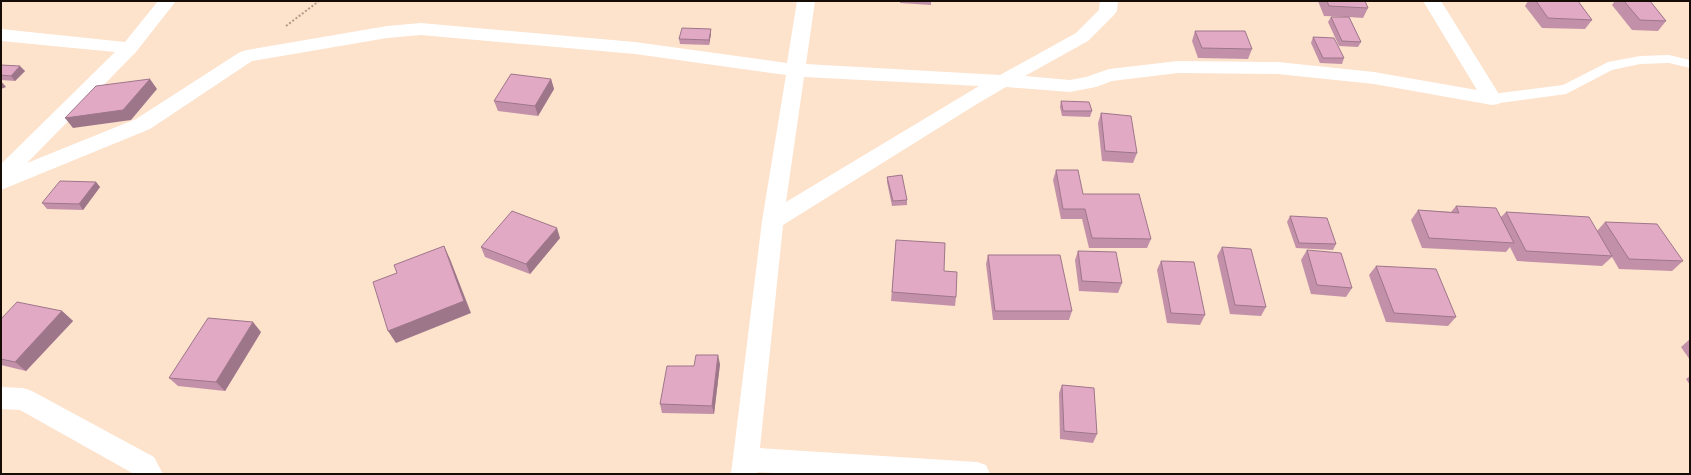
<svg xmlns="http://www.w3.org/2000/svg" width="1691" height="475" font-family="'Archivo Narrow',sans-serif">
<rect width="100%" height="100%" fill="#fde2cc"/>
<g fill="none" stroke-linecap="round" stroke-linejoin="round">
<path stroke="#b09b8a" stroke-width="2" stroke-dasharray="2 2" stroke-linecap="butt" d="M286 26 319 1"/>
<path fill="#fff" fill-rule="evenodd" d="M1669 55 1690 60V68L1669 63 1640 64 1612 70 1566 94 1492 104 1487 102 1485 99 1487 96 1492 94 1563 85 1608 62 1640 56Z"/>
<g fill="#fff" fill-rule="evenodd">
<path d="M158 1H176L136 52 27 163 136 119 240 52 247 50 387 26 421 23 635 42 787 63 797 1H815L806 64 1000 75 1076 33 1099 10 1100 1H1118L1117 11 1114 15 1088 41 1025 76 1070 80 1086 77 1109 69 1178 61 1278 62 1374 72 1477 90 1423 1H1441L1502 99 1499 104 1492 105 1374 84 1278 74 1178 73 1112 81 1096 87 1070 92 1006 87 977 104 783 225 760 448 977 462 986 465 990 474H789L758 472 757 474H731L762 221 786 75 635 54 421 35 387 38 252 61 150 129 1 190V164L115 52 1 41V29L125 42ZM804 77 979 86 786 202Z"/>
<path d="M1 387 23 388 32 391 154 457 163 474H134L20 410 1 409Z"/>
</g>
</g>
<g fill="#c291a9">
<path d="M900 1H931V5L900 3Z"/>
<path d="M1318 1H1365L1368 8 1363 18 1349 17 1361 42 1358 47 1339 46 1328 22 1331 17H1349L1324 16Z"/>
<path d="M1528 1H1536L1592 20 1585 29 1542 28 1525 6Z"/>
<path d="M1615 1H1650L1666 21 1658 31 1632 30 1612 5Z"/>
<path d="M1195 31 1252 49 1248 59 1198 58 1192 41Z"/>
<path d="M711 34 709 45 680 44 679 39Z"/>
<path d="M1313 37 1344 58 1342 64 1320 63 1311 43Z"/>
<path d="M1 65 25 71 15 81 1 80Z"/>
<path d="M551 79 554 89 538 116 498 111 494 101Z"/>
<path d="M1061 101 1092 111 1090 117 1062 116 1060 107Z"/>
<path d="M1101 113 1137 153 1133 163 1102 161 1098 123Z"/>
<path d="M1056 170 1083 194 1151 239 1147 248H1089L1082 219H1061L1053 180Z"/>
<path d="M887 177 907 200V205L892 206 887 182Z"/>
<path d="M96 182 100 187 83 210 47 209 42 203Z"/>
<path d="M1456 206 1501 217 1506 212 1597 231 1605 222 1683 261 1672 271 1619 269 1612 257 1602 266 1517 261 1510 247 1506 252 1422 248 1411 220 1418 210 1451 212Z"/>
<path d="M1290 216 1336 244 1333 250 1296 248 1287 222Z"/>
<path d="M560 238 530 274 485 257 481 247Z"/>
<path d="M896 240 944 271 956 297 955 306 891 301Z"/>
<path d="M1222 247 1266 307 1261 316 1230 314 1217 256Z"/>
<path d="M1307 250 1352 288 1346 297 1311 294 1301 260Z"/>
<path d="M1078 251 1122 283 1118 293 1079 291 1075 260Z"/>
<path d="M988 255 1072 311 1069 320H993L986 264Z"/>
<path d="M1161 261 1205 315 1200 325 1167 323 1157 270Z"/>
<path d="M1376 266 1456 317 1448 326 1386 322 1369 275Z"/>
<path d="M62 311 73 321 26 371 1 365V319Z"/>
<path d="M261 332 225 391 178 386 169 378Z"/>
<path d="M1690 339V360L1681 347Z"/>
<path d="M720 364 714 414 662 413 660 404 694 366Z"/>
<path d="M1690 376V385L1686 379Z"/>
<path d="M1062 385 1097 434 1093 443 1060 439 1059 393Z"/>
</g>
<g fill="#9e768a">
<path d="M711 29V34L709 45V40Z"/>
<path d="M20 66 25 71 15 81 11 76Z"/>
<path d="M150 79 157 89 131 120 73 128 65 118Z"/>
<path d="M551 79 554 89 538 116 535 106Z"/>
<path d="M1 81 6 87 1 89Z"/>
<path d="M96 182 100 187 83 210 79 204Z"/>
<path d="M557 228 560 238 530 274 526 264Z"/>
<path d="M444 246 450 259 471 313 396 343 388 331Z"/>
<path d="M62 311 73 321 26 371 15 362Z"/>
<path d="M253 322 261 332 225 391 216 382Z"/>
<path d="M718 355 720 364 714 414 712 406Z"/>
</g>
<g fill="#e2a9c5" stroke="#9e768a">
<path d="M1327 1H1365L1368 8 1329 6Z"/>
<path d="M1536 1H1578L1592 20 1548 18Z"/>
<path d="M1624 1H1650L1666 21 1640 20Z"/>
<path d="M1331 17H1349L1361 42 1342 41Z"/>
<path d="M682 28 711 29 709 40 679 39Z"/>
<path d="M1195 31H1245L1252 49 1202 48Z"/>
<path d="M1313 37 1334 38 1344 58H1323Z"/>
<path d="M1 65 20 66 11 76 1 75Z"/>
<path d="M511 74 551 79 535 106 494 101Z"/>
<path d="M150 79 123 110 65 118 96 86Z"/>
<path d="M1061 101 1089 102 1092 111H1063Z"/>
<path d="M1101 113 1131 116 1137 153 1105 151Z"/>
<path d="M1056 170H1078L1083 194H1139L1151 239 1092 238 1085 209H1063Z"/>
<path d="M902 175 907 200 893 201 887 177Z"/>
<path d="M60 181 96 182 79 204 42 203Z"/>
<path d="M1456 206 1496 208 1514 243 1429 238 1418 210 1459 213Z"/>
<path d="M512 211 557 228 526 264 481 247Z"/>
<path d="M1506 212 1589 217 1612 256 1526 251Z"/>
<path d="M1290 216 1327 218 1336 244 1299 243Z"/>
<path d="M1605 222 1657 224 1683 261 1629 259Z"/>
<path d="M896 240 945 243 944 271 957 272 956 297 892 292Z"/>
<path d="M444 246 464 301 388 331 373 282 397 273 394 265Z"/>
<path d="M1222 247 1251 249 1266 307 1235 305Z"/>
<path d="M1307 250 1341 253 1352 288 1317 285Z"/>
<path d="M1078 251 1116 252 1122 283 1082 281Z"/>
<path d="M988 255H1060L1072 311H995Z"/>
<path d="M1161 261 1194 262 1205 315 1171 313Z"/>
<path d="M1376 266 1436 269 1456 317 1394 313Z"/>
<path d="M17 302 62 311 15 362 1 359V319Z"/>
<path d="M208 318 253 322 216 382 169 378Z"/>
<path d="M696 355H718L712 406 660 404 667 366H694Z"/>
<path d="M1062 385 1094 388 1097 434 1064 431Z"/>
</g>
<rect width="1691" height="475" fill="none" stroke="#150c06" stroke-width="4"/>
</svg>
